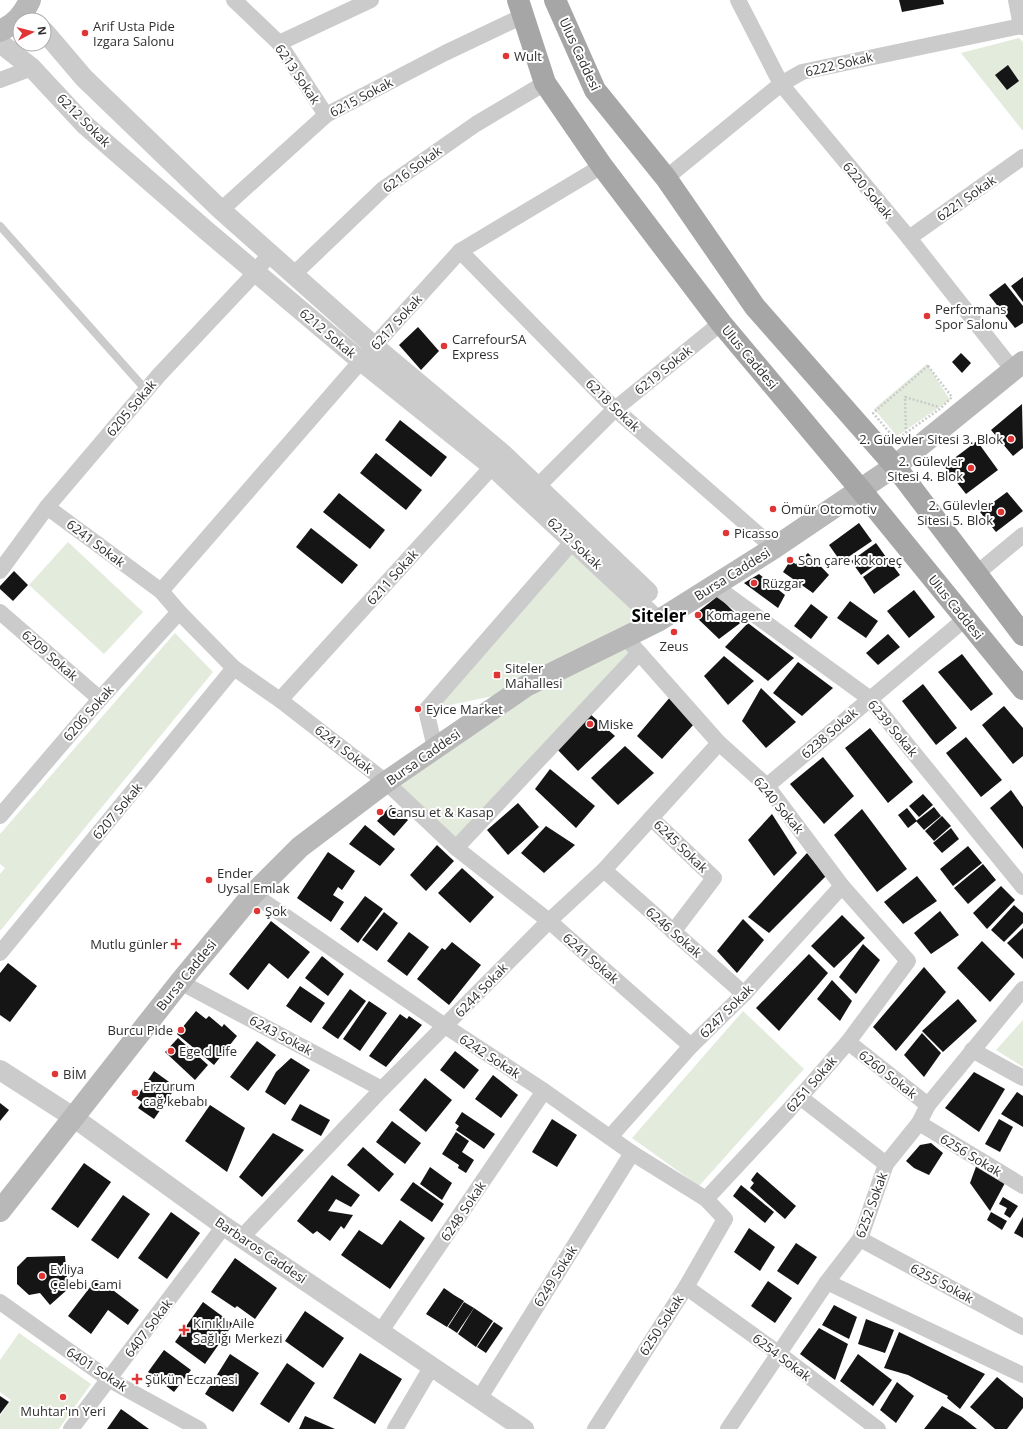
<svg xmlns="http://www.w3.org/2000/svg" width="1023" height="1429" font-family="'Open Sans',sans-serif">
<rect width="100%" height="100%" fill="#fff"/>
<g fill="#e3ebdc">
<path d="M1019 38 1023 42V131L961 53Z"/>
<path d="M927 364 950 400 897 436 874 409Z"/>
<path d="M68 542 143 612 104 654 29 585Z"/>
<path d="M573 542 658 621 612 644 639 653 456 848 386 782 517 691 426 710Z"/>
<path d="M175 633 213 672 0 931V874L5 868 0 864V834Z"/>
<path d="M743 1011 804 1069 699 1186 632 1138Z"/>
<path d="M1023 1020V1067L996 1050Z"/>
<path d="M19 1333 91 1384 59 1429H0V1416L11 1400 0 1392V1360Z"/>
</g>
<g fill="#151515">
<path d="M899 0H943L944 4 902 12Z"/>
<path d="M1008 65 1019 81 1007 90 995 75Z"/>
<path d="M1023 277V302L1011 286Z"/>
<path d="M1005 283 1023 306V323L1015 328 989 295Z"/>
<path d="M418 327 439 351 421 370 399 345Z"/>
<path d="M961 353 971 363 962 373 952 362Z"/>
<path d="M1022 404 1023 448 1013 456 991 430Z"/>
<path d="M400 420 447 457 431 477 385 440Z"/>
<path d="M977 441 998 470 966 494 944 466Z"/>
<path d="M376 453 422 490 406 510 360 473Z"/>
<path d="M1007 492 1023 511 996 532 980 512Z"/>
<path d="M339 493 385 530 370 549 323 512Z"/>
<path d="M859 523 872 541 841 562 829 545Z"/>
<path d="M311 528 358 565 342 584 296 547Z"/>
<path d="M876 543 886 557 861 575 851 561Z"/>
<path d="M808 553 829 575 813 593 783 572 790 561 796 564Z"/>
<path d="M888 559 900 575 874 594 863 577Z"/>
<path d="M14 571 28 585 13 601 0 589V586Z"/>
<path d="M759 574 785 595 778 608 744 583Z"/>
<path d="M914 590 935 617 909 638 887 611Z"/>
<path d="M718 596 743 621 719 639 694 615Z"/>
<path d="M850 601 878 621 866 638 837 618Z"/>
<path d="M811 604 828 617 811 639 794 626Z"/>
<path d="M748 623 794 658 768 681 725 647Z"/>
<path d="M888 634 900 647 878 665 866 653Z"/>
<path d="M962 654 993 694 971 711 938 672Z"/>
<path d="M724 656 754 681 728 705 704 676Z"/>
<path d="M798 662 833 688 802 716 773 693Z"/>
<path d="M923 684 957 728 936 745 902 701Z"/>
<path d="M761 688 796 722 766 748 742 721Z"/>
<path d="M671 696 695 723 662 759 637 736Z"/>
<path d="M1004 706 1023 728V756L1013 764 982 725Z"/>
<path d="M589 713 615 736 578 771 555 747Z"/>
<path d="M870 728 913 782 888 803 845 748Z"/>
<path d="M966 737 1002 780 981 797 946 753Z"/>
<path d="M625 746 654 773 618 805 591 778Z"/>
<path d="M823 757 854 796 824 824 790 784Z"/>
<path d="M550 769 595 806 576 828 535 789Z"/>
<path d="M1011 790 1023 807V849L990 808Z"/>
<path d="M923 794 933 805 919 817 909 806Z"/>
<path d="M518 803 539 827 508 855 487 830Z"/>
<path d="M391 805 408 820 394 836 377 821Z"/>
<path d="M934 807 941 816 924 830 916 821Z"/>
<path d="M907 808 917 821 908 828 898 815Z"/>
<path d="M862 809 907 869 877 892 834 835Z"/>
<path d="M772 814 797 853 774 876 748 840Z"/>
<path d="M942 816 951 826 934 841 925 831Z"/>
<path d="M365 825 395 849 380 866 349 844Z"/>
<path d="M546 826 575 845 544 873 521 853Z"/>
<path d="M951 828 959 839 942 853 933 843Z"/>
<path d="M437 845 454 861 426 891 410 875Z"/>
<path d="M968 846 982 863 953 886 940 869Z"/>
<path d="M328 852 355 871 342 890 338 887 333 895 344 902 331 922 297 898Z"/>
<path d="M807 853 826 876 769 933 748 917Z"/>
<path d="M983 864 996 880 968 904 954 888Z"/>
<path d="M462 868 494 897 470 923 438 893Z"/>
<path d="M917 876 937 901 903 924 884 902Z"/>
<path d="M1001 886 1015 900 987 929 973 913Z"/>
<path d="M365 896 383 909 358 943 340 929Z"/>
<path d="M1014 905 1023 913V923L1004 942 991 930Z"/>
<path d="M940 911 959 935 931 954 914 933Z"/>
<path d="M384 912 398 923 377 951 362 940Z"/>
<path d="M842 915 865 938 834 968 811 946Z"/>
<path d="M743 919 764 940 737 973 717 951Z"/>
<path d="M271 921 310 952 288 979 269 963 248 990 229 974Z"/>
<path d="M1023 928V959L1007 943Z"/>
<path d="M409 932 429 947 407 976 387 961Z"/>
<path d="M982 941 1015 974 990 1002 957 968Z"/>
<path d="M452 942 481 965 449 1005 417 979 442 948 445 950Z"/>
<path d="M863 944 880 960 856 994 839 977Z"/>
<path d="M809 954 828 973 779 1031 756 1008Z"/>
<path d="M322 956 344 974 328 996 305 978Z"/>
<path d="M8 963 37 986 10 1022 0 1015V973Z"/>
<path d="M924 967 946 992 896 1051 873 1027Z"/>
<path d="M832 980 852 1001 840 1021 817 999Z"/>
<path d="M300 986 325 1003 311 1023 286 1006Z"/>
<path d="M350 989 366 1001 338 1039 322 1028Z"/>
<path d="M958 999 977 1021 943 1052 922 1031Z"/>
<path d="M369 1001 387 1013 360 1051 343 1039Z"/>
<path d="M196 1011 206 1019 209 1016 222 1027 224 1024 237 1036 214 1065 177 1034Z"/>
<path d="M400 1014 407 1019 409 1016 422 1025 386 1067 369 1056Z"/>
<path d="M922 1033 941 1053 924 1077 904 1055Z"/>
<path d="M178 1038 208 1065 195 1080 165 1052Z"/>
<path d="M257 1041 276 1055 248 1091 230 1077Z"/>
<path d="M455 1051 479 1070 464 1089 440 1070Z"/>
<path d="M291 1058 310 1070 285 1105 265 1092 276 1072Z"/>
<path d="M154 1071 176 1087 154 1119 138 1108 142 1102 136 1098Z"/>
<path d="M974 1072 1005 1089 979 1132 945 1108Z"/>
<path d="M493 1075 518 1095 501 1118 475 1099Z"/>
<path d="M425 1078 452 1100 426 1132 399 1110Z"/>
<path d="M1017 1092 1023 1096V1127L1001 1114Z"/>
<path d="M0 1103 9 1110 0 1121Z"/>
<path d="M300 1104 330 1120 321 1136 291 1120Z"/>
<path d="M210 1105 245 1128 227 1172 185 1141Z"/>
<path d="M462 1112 495 1134 484 1149 456 1130 459 1126 455 1123Z"/>
<path d="M552 1119 577 1135 557 1167 532 1152Z"/>
<path d="M999 1119 1013 1127 1000 1152 985 1144Z"/>
<path d="M392 1121 421 1143 405 1164 376 1142Z"/>
<path d="M456 1132 469 1141 462 1152 474 1160 466 1173 458 1168 459 1165 442 1154Z"/>
<path d="M273 1133 304 1150 262 1197 239 1177Z"/>
<path d="M931 1143 943 1153 929 1175 914 1168 906 1161 920 1145Z"/>
<path d="M363 1147 394 1174 379 1192 347 1165Z"/>
<path d="M84 1163 111 1182 78 1228 51 1209Z"/>
<path d="M977 1164 1006 1181 990 1211 970 1183Z"/>
<path d="M430 1167 452 1183 442 1200 420 1184Z"/>
<path d="M757 1172 796 1206 785 1219 750 1188 754 1183 751 1180Z"/>
<path d="M332 1175 360 1195 351 1207 336 1199 328 1211 353 1215 344 1229 341 1226 330 1241 317 1231 313 1234 297 1221Z"/>
<path d="M413 1182 444 1204 432 1222 400 1200Z"/>
<path d="M741 1185 774 1212 765 1223 733 1196Z"/>
<path d="M123 1195 150 1214 118 1259 91 1240Z"/>
<path d="M1003 1197 1018 1206 1010 1218 1004 1214 1007 1208 999 1204Z"/>
<path d="M171 1212 200 1233 167 1279 138 1258Z"/>
<path d="M991 1212 1007 1221 1002 1230 987 1220Z"/>
<path d="M1023 1217V1238L1014 1233Z"/>
<path d="M400 1220 425 1238 390 1289 341 1255 359 1230 382 1245Z"/>
<path d="M749 1228 775 1247 760 1271 734 1252Z"/>
<path d="M796 1243 817 1257 798 1285 777 1271Z"/>
<path d="M65 1256 68 1289 50 1305 40 1293 29 1295 17 1284V1267L27 1257Z"/>
<path d="M235 1258 277 1288 255 1319 237 1306 235 1308 211 1292Z"/>
<path d="M97 1278 139 1310 128 1325 108 1310 91 1334 68 1316Z"/>
<path d="M768 1281 792 1298 775 1323 751 1306Z"/>
<path d="M444 1288 454 1295 446 1306 454 1295 464 1301 447 1327 426 1314Z"/>
<path d="M203 1302 233 1324 205 1364 175 1342Z"/>
<path d="M464 1302 474 1308 457 1333 448 1327Z"/>
<path d="M834 1305 857 1317 849 1339 822 1325Z"/>
<path d="M474 1308 493 1321 476 1347 458 1334Z"/>
<path d="M305 1311 344 1338 323 1368 285 1341Z"/>
<path d="M866 1319 894 1330 885 1353 858 1344Z"/>
<path d="M494 1322 503 1328 486 1353 477 1347Z"/>
<path d="M819 1328 848 1344 835 1380 800 1354Z"/>
<path d="M899 1332 985 1374 960 1409 947 1398 948 1396 908 1375 884 1368Z"/>
<path d="M164 1350 191 1370 174 1392 148 1372Z"/>
<path d="M360 1353 402 1379 375 1424 333 1398Z"/>
<path d="M230 1354 259 1373 233 1412 205 1394Z"/>
<path d="M858 1354 892 1380 873 1406 840 1381Z"/>
<path d="M287 1363 315 1383 289 1423 260 1404Z"/>
<path d="M997 1377 1023 1398V1408L1007 1429H995L970 1407Z"/>
<path d="M897 1382 914 1396 896 1423 880 1410Z"/>
<path d="M0 1396 9 1402 0 1414Z"/>
<path d="M942 1406 962 1417 977 1429H924Z"/>
<path d="M121 1409 149 1429H107Z"/>
<path d="M305 1416 335 1429H299Z"/>
</g>
<g fill="none" stroke-linecap="round" stroke-linejoin="round">
<g stroke="#cbcbcb" stroke-width="2.5" stroke-dasharray="2 2" stroke-linecap="butt">
<path d="M928 366 952 397 941 408 896 440 873 413Z"/>
<path d="M906 433 905 397 939 407"/>
</g>
<path stroke="#cbcbcb" stroke-width="8" d="M0 226 146 390"/>
<g stroke="#cbcbcb" stroke-width="16">
<path d="M234 0 279 43 326 115"/>
<path d="M738 0 781 84 909 238 1013 370"/>
<path d="M1016 0 1021 26 1023 27"/>
<path d="M279 43 371 0"/>
<path d="M0 80 32 68"/>
<path d="M666 178 781 84 802 72 1021 26"/>
<path d="M221 210 326 115 445 53 523 16"/>
<path d="M909 238 1023 157"/>
<path d="M460 251 615 409 774 548"/>
<path d="M294 274 383 189 476 124 545 83"/>
<path d="M538 486 615 409 721 323"/>
<path d="M47 507 161 591 179 612 234 668 280 700 386 782 456 848 549 921 691 1046"/>
<path d="M0 571 47 507 159 375 256 272 270 253"/>
<path d="M976 574 1023 535"/>
<path d="M715 586 869 698 1023 887"/>
<path d="M161 591 374 346 460 251 602 166"/>
<path d="M0 612 100 699"/>
<path d="M626 638 719 743 767 786 842 886 908 961 848 1042 788 1111 706 1199"/>
<path d="M280 700 500 458"/>
<path d="M435 748 426 710 580 533"/>
<path d="M767 786 965 619"/>
<path d="M0 816 100 699 179 612"/>
<path d="M651 818 714 878 673 932"/>
<path d="M456 848 639 653"/>
<path d="M604 870 744 994"/>
<path d="M253 894 445 1026 544 1091 632 1153 706 1199 725 1219 686 1287 595 1429"/>
<path d="M0 953 234 668"/>
<path d="M180 982 382 1089"/>
<path d="M848 1042 928 1105"/>
<path d="M972 1050 1023 1078"/>
<path d="M800 1097 886 1164"/>
<path d="M919 1123 1023 1186"/>
<path d="M610 1137 691 1046 744 994 842 886"/>
<path d="M242 1237 382 1089 549 921 604 870 719 743"/>
<path d="M860 1239 1023 1327"/>
<path d="M827 1282 1023 1375"/>
<path d="M686 1287 778 1353 878 1429"/>
<path d="M0 1302 110 1380 199 1429"/>
<path d="M381 1331 544 1091"/>
<path d="M479 1399 632 1153"/>
<path d="M71 1429 224 1226"/>
<path d="M395 1429 432 1366"/>
<path d="M728 1429 827 1282 860 1239 886 1164 919 1123 928 1105 1023 989"/>
</g>
<g stroke="#cbcbcb" stroke-width="20">
<path d="M44 31 84 78 221 210 374 346 503 454 648 592"/>
<path d="M0 43 32 68 85 125 208 232 362 362 493 467 658 621"/>
<path d="M0 1070 73 1117 224 1226 524 1429"/>
</g>
<g stroke="#b8b8b8" stroke-width="22">
<path d="M0 31C15 24 23 15 30 0"/>
<path d="M0 1211 180 982 253 894 300 847 386 782 526 686 658 621 774 548 895 466 1023 362"/>
</g>
<g stroke="#a6a6a6" stroke-width="22">
<path d="M518 0 545 83 602 166 721 323 860 489 1023 689"/>
<path d="M555 0 595 90 666 178 755 307 895 466 1023 635"/>
</g>
</g>
<g fill="#e03535" stroke="#fff" stroke-width="1.5">
<circle cx="85" cy="33" r="4"/>
<circle cx="506" cy="56" r="4"/>
<circle cx="927" cy="316" r="4"/>
<circle cx="444" cy="346" r="4"/>
<circle cx="1011" cy="439" r="4"/>
<circle cx="971" cy="468" r="4"/>
<circle cx="773" cy="509" r="4"/>
<circle cx="1001" cy="512" r="4"/>
<circle cx="726" cy="533" r="4"/>
<circle cx="790" cy="560" r="4"/>
<circle cx="754" cy="583" r="4"/>
<circle cx="698" cy="615" r="4"/>
<circle cx="674" cy="632" r="4"/>
<rect x="493" y="671" width="8" height="8" rx="2"/>
<circle cx="418" cy="709" r="4"/>
<circle cx="590" cy="724" r="4"/>
<circle cx="380" cy="812" r="4"/>
<circle cx="209" cy="880" r="4"/>
<circle cx="257" cy="911" r="4"/>
<path d="M174 938h4v4h4v4h-4v4h-4v-4h-4v-4h4z"/>
<circle cx="181" cy="1030" r="4"/>
<circle cx="171" cy="1051" r="4"/>
<circle cx="55" cy="1074" r="4"/>
<circle cx="135" cy="1093" r="4"/>
<circle cx="42" cy="1276" r="4"/>
<path d="M182 1324h4v4h4v4h-4v4h-4v-4h-4v-4h4z"/>
<path d="M135 1373h4v4h4v4h-4v4h-4v-4h-4v-4h4z"/>
<circle cx="63" cy="1397" r="4"/>
</g>
<g text-anchor="middle" dominant-baseline="central" stroke-width="4" stroke-linejoin="round" paint-order="stroke">
<g font-size="13" fill="#2e2e2e" stroke="#fff" text-anchor="start">
<text x="93" y="26">Arif Usta Pide<tspan x="93" dy="15">Izgara Salonu</tspan></text>
<text x="514" y="56">Wult</text>
<text x="935" y="309">Performans<tspan x="935" dy="15">Spor Salonu</tspan></text>
<text x="452" y="339">CarrefourSA<tspan x="452" dy="15">Express</tspan></text>
<text x="1003" y="439" text-anchor="end">2. Gülevler Sitesi 3. Blok</text>
<text x="963" y="461" text-anchor="end">2. Gülevler<tspan x="963" dy="15">Sitesi 4. Blok</tspan></text>
<text x="993" y="505" text-anchor="end">2. Gülevler<tspan x="993" dy="15">Sitesi 5. Blok</tspan></text>
<text x="781" y="509">Ömür Otomotiv</text>
<text x="734" y="533">Picasso</text>
<text x="798" y="560">Son çare kokoreç</text>
<text x="762" y="583">Rüzgar</text>
<text x="706" y="615">Komagene</text>
<text x="674" y="646" text-anchor="middle">Zeus</text>
<text x="505" y="668">Siteler<tspan x="505" dy="15">Mahallesi</tspan></text>
<text x="426" y="709">Eyice Market</text>
<text x="598" y="724">Miske</text>
<text x="388" y="812">Cansu et &amp; Kasap</text>
<text x="217" y="873">Ender<tspan x="217" dy="15">Uysal Emlak</tspan></text>
<text x="265" y="911">Şok</text>
<text x="168" y="944" text-anchor="end">Mutlu günler</text>
<text x="173" y="1030" text-anchor="end">Burcu Pide</text>
<text x="179" y="1051">Ege d Life</text>
<text x="63" y="1074">BİM</text>
<text x="143" y="1086">Erzurum<tspan x="143" dy="15">cağ kebabı</tspan></text>
<text x="50" y="1269">Evliya<tspan x="50" dy="15">Çelebi Cami</tspan></text>
<text x="193" y="1323">Kınıklı Aile<tspan x="193" dy="15">Sağlığı Merkezi</tspan></text>
<text x="145" y="1379">Şükün Eczanesi</text>
<text x="63" y="1411" text-anchor="middle">Muhtar'ın Yeri</text>
</g>
<g font-size="13" fill="#2e2e2e" stroke="#fff">
<text transform="translate(580 54) rotate(65)">Ulus Caddesi</text>
<text transform="translate(839 64) rotate(-13)">6222 Sokak</text>
<text transform="translate(298 74) rotate(56)">6213 Sokak</text>
<text transform="translate(361 97) rotate(-28)">6215 Sokak</text>
<text transform="translate(84 120) rotate(45)">6212 Sokak</text>
<text transform="translate(412 169) rotate(-36)">6216 Sokak</text>
<text transform="translate(868 190) rotate(50)">6220 Sokak</text>
<text transform="translate(966 198) rotate(-35)">6221 Sokak</text>
<text transform="translate(396 322) rotate(-48)">6217 Sokak</text>
<text transform="translate(328 333) rotate(40)">6212 Sokak</text>
<text transform="translate(750 357) rotate(50)">Ulus Caddesi</text>
<text transform="translate(663 370) rotate(-39)">6219 Sokak</text>
<text transform="translate(613 405) rotate(44)">6218 Sokak</text>
<text transform="translate(131 408) rotate(-50)">6205 Sokak</text>
<text transform="translate(96 543) rotate(37)">6241 Sokak</text>
<text transform="translate(575 543) rotate(43)">6212 Sokak</text>
<text transform="translate(732 574) rotate(-32)">Bursa Caddesi</text>
<text transform="translate(392 577) rotate(-48)">6211 Sokak</text>
<text transform="translate(956 607) rotate(51)">Ulus Caddesi</text>
<text transform="translate(50 655) rotate(41)">6209 Sokak</text>
<text transform="translate(88 713) rotate(-49)">6206 Sokak</text>
<text transform="translate(893 728) rotate(50)">6239 Sokak</text>
<text transform="translate(829 733) rotate(-41)">6238 Sokak</text>
<text transform="translate(344 749) rotate(38)">6241 Sokak</text>
<text transform="translate(423 757) rotate(-35)">Bursa Caddesi</text>
<text transform="translate(779 805) rotate(50)">6240 Sokak</text>
<text transform="translate(117 811) rotate(-50)">6207 Sokak</text>
<text transform="translate(681 846) rotate(44)">6245 Sokak</text>
<text transform="translate(674 932) rotate(41)">6246 Sokak</text>
<text transform="translate(591 958) rotate(41)">6241 Sokak</text>
<text transform="translate(186 975) rotate(-51)">Bursa Caddesi</text>
<text transform="translate(481 990) rotate(-46)">6244 Sokak</text>
<text transform="translate(726 1011) rotate(-45)">6247 Sokak</text>
<text transform="translate(281 1035) rotate(28)">6243 Sokak</text>
<text transform="translate(490 1056) rotate(33)">6242 Sokak</text>
<text transform="translate(888 1074) rotate(38)">6260 Sokak</text>
<text transform="translate(811 1084) rotate(-49)">6251 Sokak</text>
<text transform="translate(971 1155) rotate(31)">6256 Sokak</text>
<text transform="translate(871 1205) rotate(-70)">6252 Sokak</text>
<text transform="translate(463 1211) rotate(-56)">6248 Sokak</text>
<text transform="translate(261 1250) rotate(34)">Barbaros Caddesi</text>
<text transform="translate(555 1276) rotate(-58)">6249 Sokak</text>
<text transform="translate(942 1283) rotate(28)">6255 Sokak</text>
<text transform="translate(661 1325) rotate(-57)">6250 Sokak</text>
<text transform="translate(148 1328) rotate(-53)">6407 Sokak</text>
<text transform="translate(782 1357) rotate(37)">6254 Sokak</text>
<text transform="translate(97 1369) rotate(33)">6401 Sokak</text>
</g>
<g font-size="17" font-weight="bold" fill="#000" stroke="#fff">
<text x="659" y="615">Siteler</text>
</g>
</g>
<g transform="translate(32 32) rotate(83)"><circle r="19" fill="#ffffff" stroke="#ababab"/>
<path d="M0-3L7 15L0 10L-7 15Z" fill="#e03535"/>
<text y="-6" font-size="11" font-weight="bold" text-anchor="middle" fill="#2e2e2e">N</text>
</g>
</svg>
